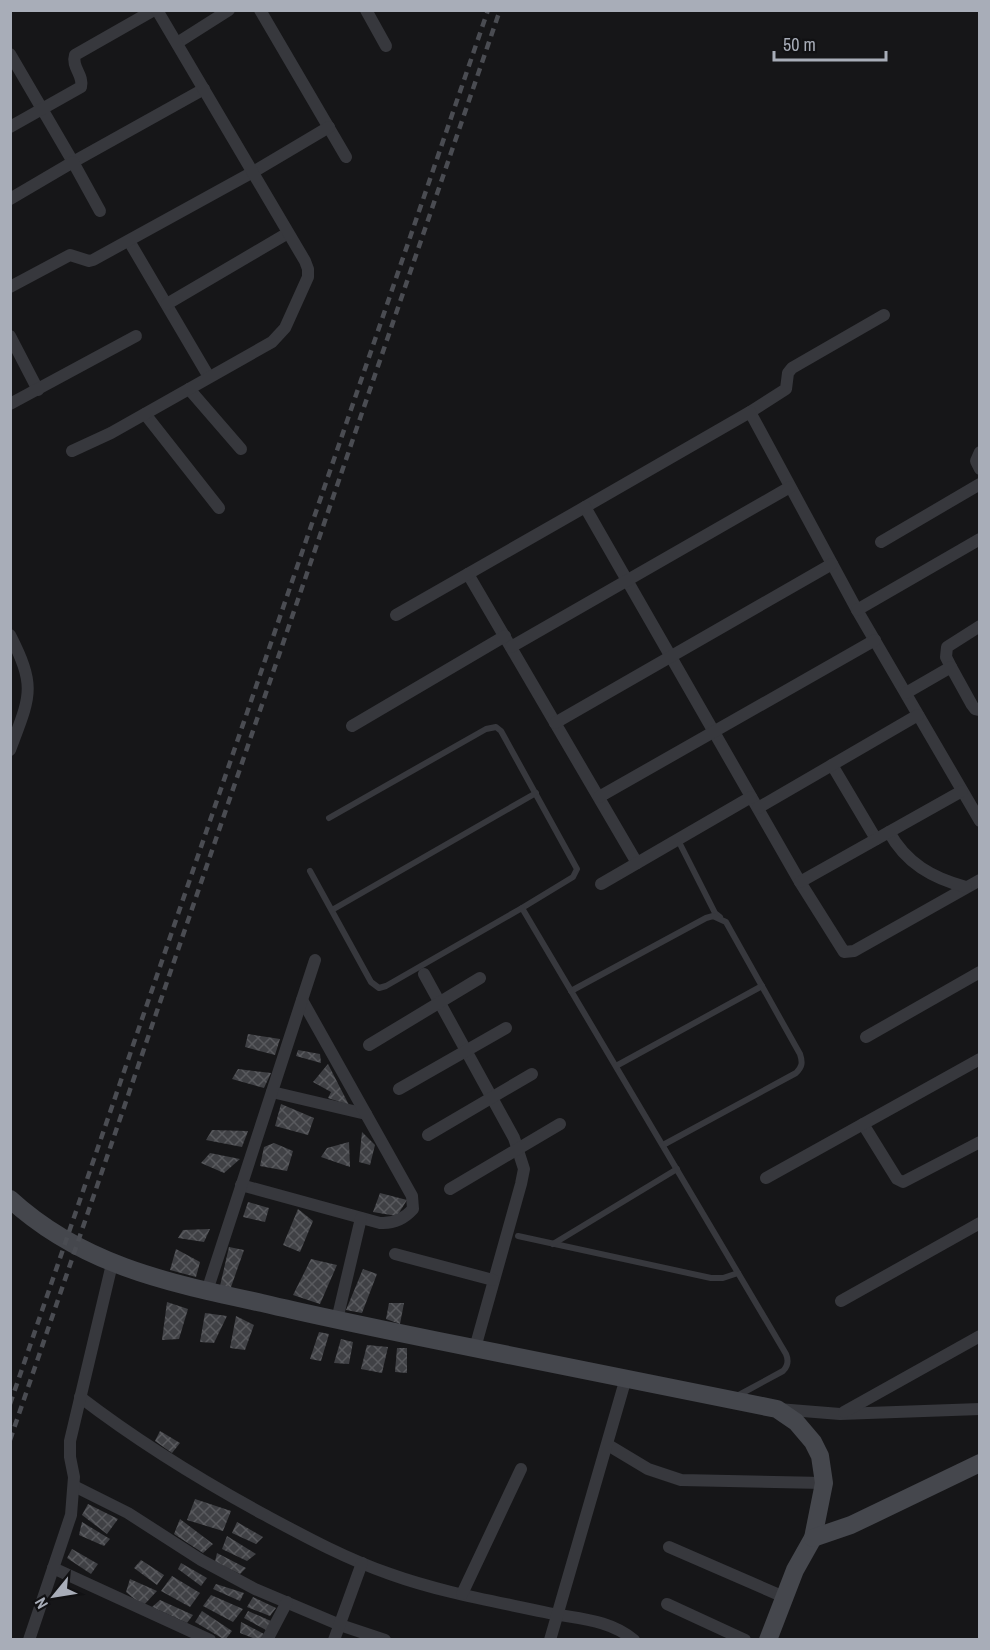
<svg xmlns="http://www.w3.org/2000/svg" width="990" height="1650" font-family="'Archivo Narrow',sans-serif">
<defs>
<pattern id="building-cross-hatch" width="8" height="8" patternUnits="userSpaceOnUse" patternTransform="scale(1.5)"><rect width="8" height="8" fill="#404145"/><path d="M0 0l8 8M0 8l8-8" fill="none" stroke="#595a5e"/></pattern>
</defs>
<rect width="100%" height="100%" fill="#161618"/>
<g fill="url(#building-cross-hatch)">
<path d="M248 1034 280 1039 275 1055 245 1047Z"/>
<path d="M298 1050 320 1054 321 1063 296 1056Z"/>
<path d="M328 1064 349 1105 328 1098 331 1092 313 1082Z"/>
<path d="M238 1069 271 1073 264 1088 232 1079Z"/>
<path d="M281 1104 314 1118 308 1135 275 1126Z"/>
<path d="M212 1130 248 1131 242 1147 206 1140Z"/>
<path d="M362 1132 375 1145 370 1165 359 1162Z"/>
<path d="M349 1142 350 1167 321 1157 327 1148Z"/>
<path d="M274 1143 293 1151 287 1171 260 1166 264 1147Z"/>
<path d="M210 1153 240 1159 224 1173 201 1163Z"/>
<path d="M380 1193 407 1200 397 1216 373 1212Z"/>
<path d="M248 1202 269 1208 265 1222 243 1217Z"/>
<path d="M298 1209 313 1221 300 1252 283 1245Z"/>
<path d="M210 1229 204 1242 178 1238 183 1230Z"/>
<path d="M229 1247 244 1250 230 1290 220 1286Z"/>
<path d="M176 1249 200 1262 196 1277 170 1270Z"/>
<path d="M311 1259 337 1265 320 1304 293 1295Z"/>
<path d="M363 1269 377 1274 362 1313 346 1310Z"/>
<path d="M167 1302 188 1309 179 1339 162 1340Z"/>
<path d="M389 1303H404L400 1324 386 1319Z"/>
<path d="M205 1313 227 1316 214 1343 200 1342Z"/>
<path d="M236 1316 254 1325 245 1350 230 1348Z"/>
<path d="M319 1332 329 1334 321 1361 310 1359Z"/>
<path d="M341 1339 353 1342 349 1364 334 1363Z"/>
<path d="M367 1345 388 1347 382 1373 361 1369Z"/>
<path d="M397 1348H407V1373L395 1372Z"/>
<path d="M160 1431 180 1443 172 1453 155 1441Z"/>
<path d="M195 1499 231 1511 223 1531 187 1520Z"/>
<path d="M88 1504 118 1519 107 1534 82 1515Z"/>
<path d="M180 1519 213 1544 203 1553 174 1534Z"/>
<path d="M82 1522 110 1539 104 1546 79 1535Z"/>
<path d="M237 1522 263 1537 256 1544 232 1533Z"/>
<path d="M227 1536 256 1554 247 1561 222 1549Z"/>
<path d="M72 1549 98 1564 91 1574 67 1558Z"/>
<path d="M217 1553 246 1568 240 1574 215 1562Z"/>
<path d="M141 1560 164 1575 157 1585 134 1568Z"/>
<path d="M181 1563 207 1578 201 1586 178 1569Z"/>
<path d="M172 1576 200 1593 190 1607 161 1591Z"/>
<path d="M130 1579 157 1591 143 1606 126 1592Z"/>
<path d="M216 1584 244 1593 240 1601 213 1589Z"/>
<path d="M211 1595 243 1609 233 1622 203 1606Z"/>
<path d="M253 1597 276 1608 270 1616 247 1607Z"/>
<path d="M160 1600 193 1615 187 1623 152 1607Z"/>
<path d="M202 1611 232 1631 225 1640 195 1622Z"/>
<path d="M248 1611 271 1621 266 1630 244 1618Z"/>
<path d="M241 1622 264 1634 260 1640H258L240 1633Z"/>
</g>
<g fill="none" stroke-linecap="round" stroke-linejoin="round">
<g stroke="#37383d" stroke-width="6">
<path d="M329 818 486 729 496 727 501 731 577 869 573 877 522 908"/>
<path d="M678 840 715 913 720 917"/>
<path d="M310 871 371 982 379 988 386 986 522 908 786 1354C789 1361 788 1366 783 1371L737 1396"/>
<path d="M332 910 536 793"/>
<path d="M571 991 706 918 713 916 726 922 800 1054C803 1063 802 1067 796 1073L663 1145"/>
<path d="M616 1066 762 986"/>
<path d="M518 1236 711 1278H723L738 1273"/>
<path d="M553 1244 677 1169"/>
</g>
<g stroke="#37383d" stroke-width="12">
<path d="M260 10 346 157"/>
<path d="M366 10 386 46"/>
<path d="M177 43 229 10"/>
<path d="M10 54 73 162 204 89"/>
<path d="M10 127 81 87C84 75 71 67 75 55L154 10"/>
<path d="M10 199 73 162 100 211"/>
<path d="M129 241 209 377"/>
<path d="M10 287 70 255 89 261 93 260 253 172 329 127"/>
<path d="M167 304 288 233"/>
<path d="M10 336 38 390"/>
<path d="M189 389 241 449"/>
<path d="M10 404 136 336"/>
<path d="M750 412 786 389 788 373 792 368 884 315"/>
<path d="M145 414 219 508"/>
<path d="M72 451 111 433 272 342 285 328 308 277V269L305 261 157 10"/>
<path d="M980 452 976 461 980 469"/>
<path d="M585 507 750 412 857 610 980 821"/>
<path d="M881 542 980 484"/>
<path d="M468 574 637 863"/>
<path d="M857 610 980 539"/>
<path d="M396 615 585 507 800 882 844 952 854 951 980 880"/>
<path d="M10 635C37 688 30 696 10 750"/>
<path d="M511 647 790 487"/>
<path d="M951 667 946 657 947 647 980 626"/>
<path d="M906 693 951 667 972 705 975 709 980 710"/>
<path d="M555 723 832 564"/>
<path d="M352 726 505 636"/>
<path d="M832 765 876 839"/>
<path d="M599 797 875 640"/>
<path d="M758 808 918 715"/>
<path d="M889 832C906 863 932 878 966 887"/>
<path d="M800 882 962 791"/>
<path d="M601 884 751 797"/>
<path d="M424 974 514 1138 524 1169 521 1184 475 1348"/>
<path d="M866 1037 980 972"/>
<path d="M369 1045 480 978"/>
<path d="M399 1089 506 1028"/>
<path d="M272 1092 366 1114"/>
<path d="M863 1124 897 1179 903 1182 980 1142"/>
<path d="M428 1135 532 1074"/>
<path d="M766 1178 980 1059"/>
<path d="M241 1185 380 1223C394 1224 404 1219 413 1209L412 1196 302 1000"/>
<path d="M450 1189 560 1124"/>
<path d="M395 1254 493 1280"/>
<path d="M207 1291 315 960"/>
<path d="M841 1301 980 1223"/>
<path d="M337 1320 361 1218"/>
<path d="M80 1397C140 1443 197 1478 263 1514 304 1536 346 1559 390 1574 440 1592 493 1601 544 1612 575 1619 608 1618 634 1640"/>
<path d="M778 1409 840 1414 980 1409"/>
<path d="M844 1412 980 1336"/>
<path d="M608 1445 648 1469 681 1480 824 1483"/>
<path d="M74 1486 128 1513 201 1560 255 1589 340 1625 385 1640"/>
<path d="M669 1547 784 1597"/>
<path d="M53 1568 210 1640"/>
<path d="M462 1594 521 1469"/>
<path d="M667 1604 745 1640"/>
<path d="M29 1640 71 1515 74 1477 70 1457V1441L112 1264"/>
<path d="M267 1640 287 1602"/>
<path d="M334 1640 362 1563"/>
<path d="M550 1640 626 1378"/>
</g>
<g stroke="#45474d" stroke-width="18">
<path d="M10 1199C83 1266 170 1283 262 1303 321 1317 380 1329 439 1341 552 1364 665 1386 777 1409L796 1422 813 1442 820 1456 824 1483 813 1538 795 1570 768 1640"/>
<path d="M813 1538 851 1525 980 1463"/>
</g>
<g stroke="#4a4c52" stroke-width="4.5" stroke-dasharray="8 6" stroke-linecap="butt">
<path d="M10 1404 488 10"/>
<path d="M10 1440 500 10"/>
</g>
</g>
<rect width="990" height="1650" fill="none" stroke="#a8adb8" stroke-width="24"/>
<g transform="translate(54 1596) rotate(240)" stroke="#111113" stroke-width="4.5" paint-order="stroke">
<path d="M0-4.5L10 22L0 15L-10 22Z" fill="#a8adb8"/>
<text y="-9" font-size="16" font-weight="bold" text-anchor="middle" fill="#a8adb8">N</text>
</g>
<path d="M774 51v9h112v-9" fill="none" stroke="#a8adb8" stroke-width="3"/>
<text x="783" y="51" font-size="18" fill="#a8adb8" stroke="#111113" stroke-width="4.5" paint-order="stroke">50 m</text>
</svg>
